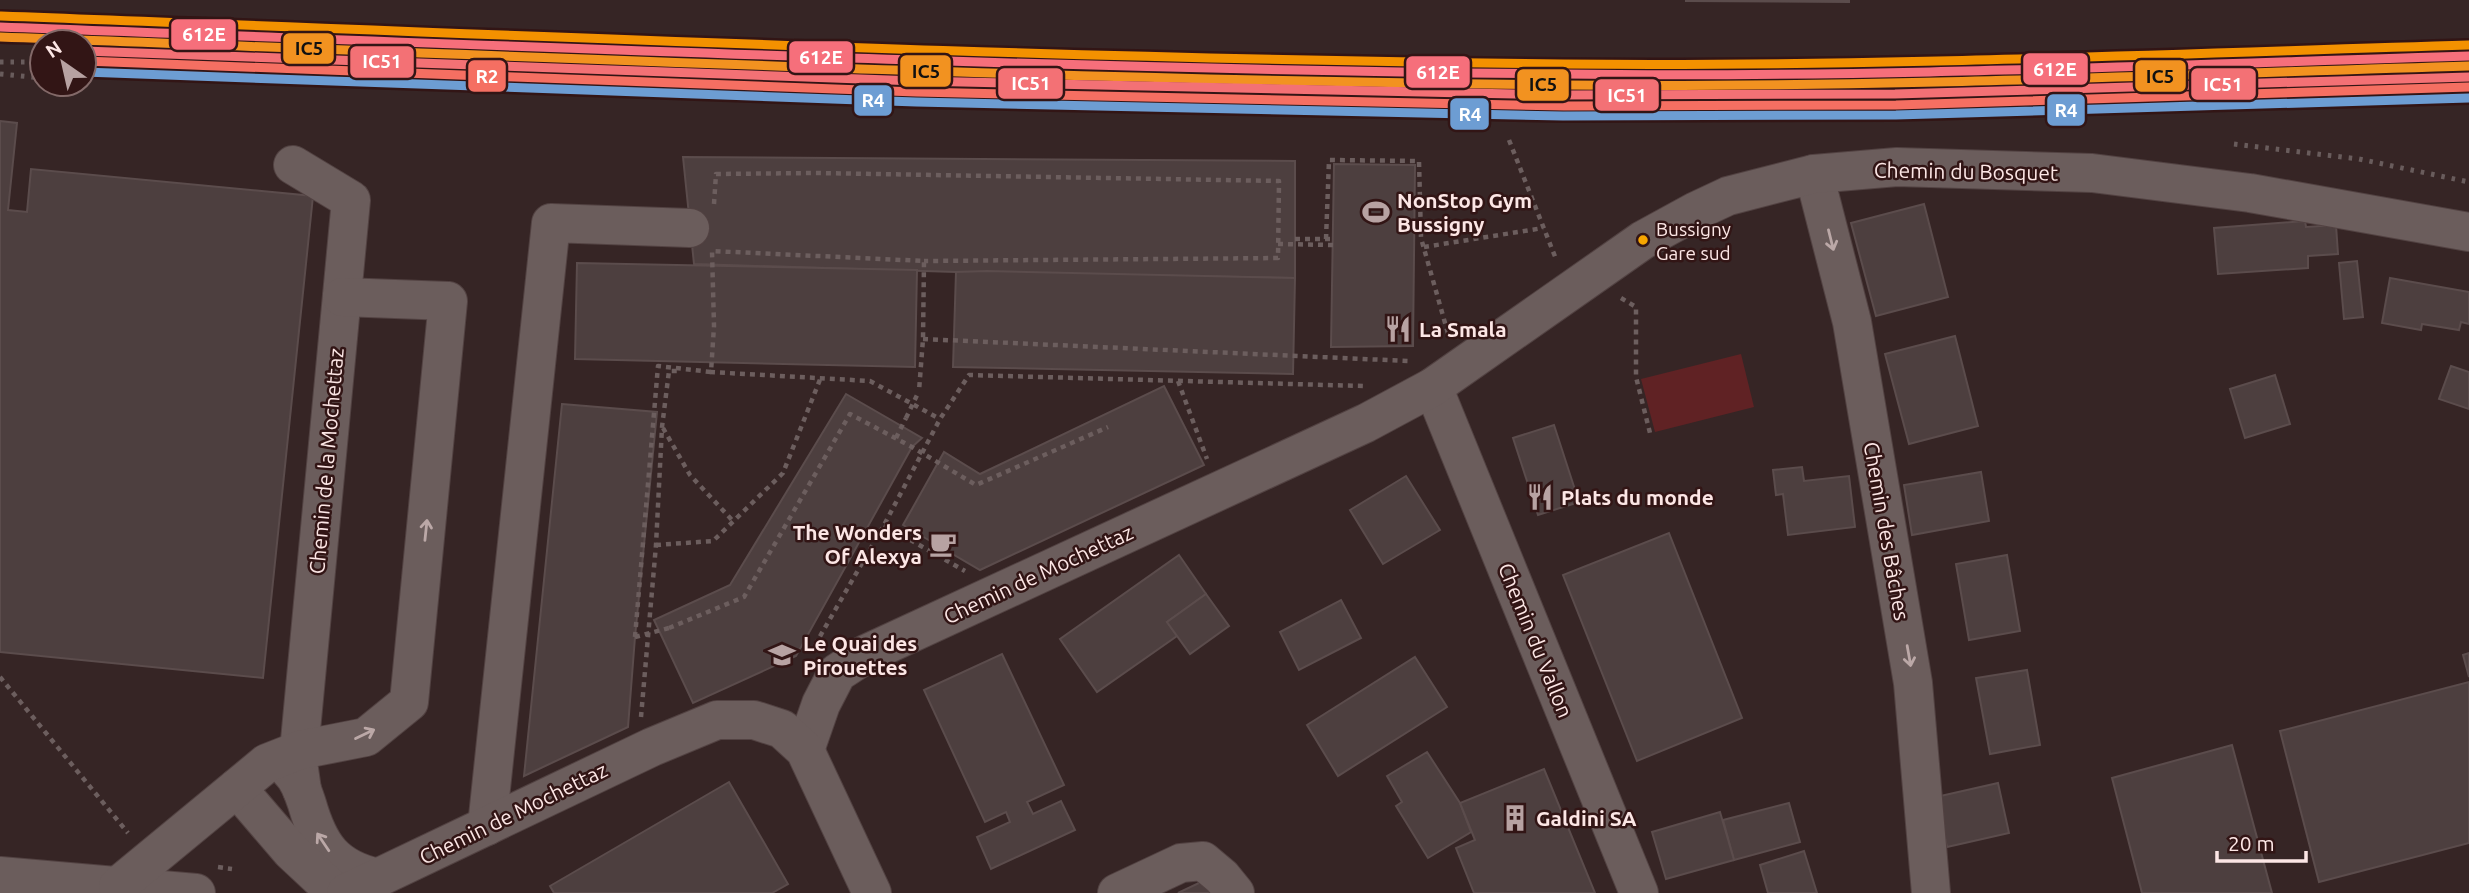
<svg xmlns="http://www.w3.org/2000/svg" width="2469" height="893" font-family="Ubuntu,sans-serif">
<rect width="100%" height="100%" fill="#362525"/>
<path fill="#602224" d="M1741 354 1754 407 1655 432 1641 379Z"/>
<g fill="#4d3f3f" stroke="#5b4c4c" stroke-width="2">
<path d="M1686 0H1849V2L1686 1Z"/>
<path d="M0 121 17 123 8 210 27 212 31 169 313 196 263 678 0 652Z"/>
<path d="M683 157 1295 161V278L956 272 694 264Z"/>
<path d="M1334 164 1415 165 1413 346 1331 347Z"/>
<path d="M1924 204 1948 297 1876 316 1851 223Z"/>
<path d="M2305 221 2306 227 2336 225 2338 254 2308 256V268L2218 274 2214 228Z"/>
<path d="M2357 261 2363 317 2344 319 2339 263Z"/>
<path d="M577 263 917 270 915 367 575 359Z"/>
<path d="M987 271 1295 278 1293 374 953 367 956 272Z"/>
<path d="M2390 278 2469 292V324L2461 322 2459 330 2422 324 2421 330 2382 323Z"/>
<path d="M1955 336 1978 426 1909 444 1885 354Z"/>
<path d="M2451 366 2469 372V409L2439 399Z"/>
<path d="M2275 375 2290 424 2245 438 2230 389Z"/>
<path d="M1164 386 1204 465 980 570 903 525 944 452 980 474Z"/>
<path d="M846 394 922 438 912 447 796 656 693 703 654 620 730 585Z"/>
<path d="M562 404 657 412 635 637 628 727 524 776Z"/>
<path d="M1554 425 1579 502 1538 515 1513 438Z"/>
<path d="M1802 467 1804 481 1849 476 1855 527 1788 535 1783 494 1776 495 1773 470Z"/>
<path d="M1981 472 1989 521 1912 535 1904 485Z"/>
<path d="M1406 476 1440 530 1383 564 1350 510Z"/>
<path d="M1669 533 1742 718 1637 761 1563 575Z"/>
<path d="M1179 555 1206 594 1167 622 1177 636 1097 692 1060 639Z"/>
<path d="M2007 555 2020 631 1969 640 1956 564Z"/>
<path d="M1206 594 1229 626 1190 654 1167 622Z"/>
<path d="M1341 600 1361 638 1299 670 1280 632Z"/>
<path d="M2469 653V677L2463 655Z"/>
<path d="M1002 654 1064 785 1027 802 1033 814 1061 801 1075 830 991 869 977 837 1010 822 1006 812 985 822 924 690Z"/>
<path d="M1415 657 1447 707 1338 776 1307 725Z"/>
<path d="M2027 670 2040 745 1990 754 1976 678Z"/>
<path d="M2469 682V843L2319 882 2280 731Z"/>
<path d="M2232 745 2272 893H2142L2112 778Z"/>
<path d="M1427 752 1460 803 1471 832 1428 858 1396 806 1402 802 1387 776Z"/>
<path d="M1544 769 1595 893H1474L1456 848 1475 840 1460 803Z"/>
<path d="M729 782 788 884 772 893H554L550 886Z"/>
<path d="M1998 783 2009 833 1947 847 1936 797Z"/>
<path d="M1789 803 1800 842 1734 860 1723 820Z"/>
<path d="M1720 812 1734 860 1666 879 1652 832Z"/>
<path d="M1804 851 1817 893H1768L1760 865Z"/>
<path d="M1201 882 1212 893H1178Z"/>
</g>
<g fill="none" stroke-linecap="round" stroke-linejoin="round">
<defs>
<g id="minor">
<path d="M293 165 351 200 298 762 302 790"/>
<path d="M1814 174 1852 322 1913 683 1931 893"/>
<path d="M1433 387 1639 893"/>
<path d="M805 750 821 704 837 673 866 654 1366 423 1433 387 1643 240 1696 211 1728 196 1814 174 1897 167 2092 173 2250 193 2469 232"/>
<path d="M290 771C299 779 303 792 307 804 319 846 334 868 378 878"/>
<path d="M237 788 291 851 336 893"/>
<path d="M487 826 551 223 690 228"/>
<path d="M0 876 196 893"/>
<path d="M118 886 267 763 300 750 366 737 409 702 448 301 342 297"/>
<path d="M346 893 652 747 717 720H754L782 729 805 750 872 893"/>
<path d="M1117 893 1181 863 1203 861 1222 877 1235 893"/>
</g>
</defs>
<use href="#minor" stroke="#524242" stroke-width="40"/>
<g stroke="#6c5e5e" stroke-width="4.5" stroke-dasharray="5 5" stroke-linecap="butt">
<path d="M1414 61H1532"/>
<path d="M1509 140 1556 259"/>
<path d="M714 204 716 174 818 173 1279 181 1278 258 924 261"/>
<path d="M1295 239H1333"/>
<path d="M1326 239 1329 160 1419 161 1421 238 1449 337"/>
<path d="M1278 244 1333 245"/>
<path d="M1424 247 1543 228"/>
<path d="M1621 298 1636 307V377L1650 433"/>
<path d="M923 339 1408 361"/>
<path d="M710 372 870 381 940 419"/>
<path d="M1178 381 1207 459"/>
<path d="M663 428 690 475 733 521"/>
<path d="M896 438 906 418"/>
<path d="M884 525 965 571"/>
<path d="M656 545 713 541 783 473 821 377"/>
<path d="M669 628 744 597 850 414 912 447 976 485 1108 427"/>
<path d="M635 637 658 366 711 372 714 326 712 251 924 261 923 339 919 391"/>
<path d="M815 645 884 525 940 419 969 375 1363 386"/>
<path d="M0 677 128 833"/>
<path d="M641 717 656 545 662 427 669 371H680"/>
<path d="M218 867 232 869"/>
</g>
<use href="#minor" stroke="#6b5d5c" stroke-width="38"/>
<g stroke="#695c5c" stroke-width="5" stroke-dasharray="3.5 7" stroke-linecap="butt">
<path d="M0 62H42"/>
<path d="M84 63 116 64"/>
<path d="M152 67 229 71 324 68 444 72"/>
<path d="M0 74 42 78"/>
<path d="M2234 144 2359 159 2469 182"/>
</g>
<g stroke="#6c5e5e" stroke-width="4.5" stroke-dasharray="5 5" stroke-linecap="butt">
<path d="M906 418 919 391"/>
<path d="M635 637 669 628"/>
</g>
<defs>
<path id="rail-1" d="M0 37C521 56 1042 80 1563 85 1865 88 2167 75 2469 66"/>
<path id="rail-2" d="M84 51 917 81 1564 95 1895 94 2469 77"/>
<path id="rail-3" d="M0 27C521 46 1042 69 1563 74 1865 78 2167 65 2469 56"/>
<path id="rail-4" d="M84 61 916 92 1564 106 1896 105 2469 87"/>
<path id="rail-5" d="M1 16C521 35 1042 59 1563 64 1865 67 2167 54 2468 45"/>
<path id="rail-6" d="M84 72 916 102 1563 116 1896 115 2469 98"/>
</defs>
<use href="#rail-1" stroke="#321515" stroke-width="14"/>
<use href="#rail-2" stroke="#321515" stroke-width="14"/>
<use href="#rail-3" stroke="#321515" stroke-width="14"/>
<use href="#rail-4" stroke="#321515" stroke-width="14"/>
<use href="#rail-5" stroke="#321515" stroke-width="14"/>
<use href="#rail-6" stroke="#321515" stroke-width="14"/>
<use href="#rail-1" stroke="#f29220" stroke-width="9"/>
<use href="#rail-2" stroke="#f37175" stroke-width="9"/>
<use href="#rail-3" stroke="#f66f7b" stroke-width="9"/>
<use href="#rail-4" stroke="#f56f62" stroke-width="9"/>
<use href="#rail-5" stroke="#f39100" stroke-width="9"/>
<use href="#rail-6" stroke="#6d9dd3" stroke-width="9"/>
</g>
<defs><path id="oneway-shaft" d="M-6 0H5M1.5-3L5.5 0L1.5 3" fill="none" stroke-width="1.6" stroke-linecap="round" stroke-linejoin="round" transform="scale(1.75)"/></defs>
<g stroke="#bba8a7">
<use href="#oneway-shaft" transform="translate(1831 240) rotate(76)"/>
<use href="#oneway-shaft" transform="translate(426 530) rotate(-84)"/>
<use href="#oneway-shaft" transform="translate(1909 656) rotate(80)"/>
<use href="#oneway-shaft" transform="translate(365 734) rotate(-26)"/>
<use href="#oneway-shaft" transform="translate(323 842) rotate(-124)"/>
</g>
<defs>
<symbol id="stadium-bare" viewBox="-9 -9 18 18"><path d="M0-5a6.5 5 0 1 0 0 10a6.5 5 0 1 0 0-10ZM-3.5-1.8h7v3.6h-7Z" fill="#b7a2a2" stroke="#321515" stroke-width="2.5" paint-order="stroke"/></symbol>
<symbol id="restaurant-bare" viewBox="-9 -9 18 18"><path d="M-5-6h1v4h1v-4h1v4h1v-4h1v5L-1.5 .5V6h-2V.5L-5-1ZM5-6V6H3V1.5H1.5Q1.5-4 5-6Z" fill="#b7a2a2" stroke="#321515" stroke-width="2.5" paint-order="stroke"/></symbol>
<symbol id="cafe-bare" viewBox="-9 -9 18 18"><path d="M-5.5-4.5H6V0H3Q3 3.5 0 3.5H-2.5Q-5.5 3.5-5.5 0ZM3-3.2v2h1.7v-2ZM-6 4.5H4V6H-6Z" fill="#b7a2a2" stroke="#321515" stroke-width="2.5" paint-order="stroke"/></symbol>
<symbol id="school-bare" viewBox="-9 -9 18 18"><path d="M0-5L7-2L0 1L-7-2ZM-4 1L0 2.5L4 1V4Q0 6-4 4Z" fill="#b7a2a2" stroke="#321515" stroke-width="2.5" paint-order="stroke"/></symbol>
<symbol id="building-bare" viewBox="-9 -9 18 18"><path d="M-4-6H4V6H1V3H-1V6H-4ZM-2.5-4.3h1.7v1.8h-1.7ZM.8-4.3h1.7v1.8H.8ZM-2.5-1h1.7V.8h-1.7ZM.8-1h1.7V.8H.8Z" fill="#b7a2a2" stroke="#321515" stroke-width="2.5" paint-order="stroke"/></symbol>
</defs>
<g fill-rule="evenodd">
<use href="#stadium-bare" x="1357" y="193" width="38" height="38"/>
<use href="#restaurant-bare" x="1379" y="310" width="38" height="38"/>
<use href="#restaurant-bare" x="1521" y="478" width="38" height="38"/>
<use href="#cafe-bare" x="924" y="525" width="38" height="38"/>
<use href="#school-bare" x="763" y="636" width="38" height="38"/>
<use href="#building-bare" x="1496" y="799" width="38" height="38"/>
</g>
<circle fill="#f7a600" stroke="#321515" stroke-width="2.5" cx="1643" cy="240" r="6"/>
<g text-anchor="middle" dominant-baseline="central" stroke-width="5" stroke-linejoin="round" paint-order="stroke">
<g font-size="19" fill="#fce6e5" stroke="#321515" text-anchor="start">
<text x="1656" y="229">Bussigny<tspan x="1656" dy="24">Gare sud</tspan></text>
</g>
<g font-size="21" fill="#fce6e5" stroke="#321515">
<text transform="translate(1966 171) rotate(1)">Chemin du Bosquet</text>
<text transform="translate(326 461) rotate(-85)">Chemin de la Mochettaz</text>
<text transform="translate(1887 531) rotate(80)">Chemin des Bâches</text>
<text transform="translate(1038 574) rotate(-25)">Chemin de Mochettaz</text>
<text transform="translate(1536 640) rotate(68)">Chemin du Vallon</text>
<text transform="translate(513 813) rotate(-26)">Chemin de Mochettaz</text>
</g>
<g font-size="21" font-weight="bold" fill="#fce6e5" stroke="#321515" text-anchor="start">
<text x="1397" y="200">NonStop Gym<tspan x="1397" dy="24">Bussigny</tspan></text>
<text x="1419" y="329">La Smala</text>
<text x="1561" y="497">Plats du monde</text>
<text x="922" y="532" text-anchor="end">The Wonders<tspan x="922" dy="24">Of Alexya</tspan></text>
<text x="803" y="643">Le Quai des<tspan x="803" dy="24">Pirouettes</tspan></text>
<text x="1536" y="818">Galdini SA</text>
</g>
</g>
<g stroke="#321515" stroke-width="2.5">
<rect x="170" y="18" width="67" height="33" rx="7" fill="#f66f7b"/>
<rect x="282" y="32" width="53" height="33" rx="7" fill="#f29220"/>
<rect x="788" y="40" width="66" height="34" rx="7" fill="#f66f7b"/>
<rect x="349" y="45" width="66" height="34" rx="7" fill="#f37175"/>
<rect x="2022" y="52" width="67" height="34" rx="7" fill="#f66f7b"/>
<rect x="899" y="54" width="53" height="34" rx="7" fill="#f29220"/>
<rect x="1405" y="55" width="66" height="34" rx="7" fill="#f66f7b"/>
<rect x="2134" y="59" width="53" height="34" rx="7" fill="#f29220"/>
<rect x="467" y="59" width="40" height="34" rx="7" fill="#f56f62"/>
<rect x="997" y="67" width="67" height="33" rx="7" fill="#f37175"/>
<rect x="2190" y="67" width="67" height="34" rx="7" fill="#f37175"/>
<rect x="1516" y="68" width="54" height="34" rx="7" fill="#f29220"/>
<rect x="1594" y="78" width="66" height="34" rx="7" fill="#f37175"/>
<rect x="853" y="84" width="40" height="33" rx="7" fill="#6d9dd3"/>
<rect x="2046" y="93" width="40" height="34" rx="7" fill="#6d9dd3"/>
<rect x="1449" y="97" width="41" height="34" rx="7" fill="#6d9dd3"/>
</g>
<g font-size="19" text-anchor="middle" font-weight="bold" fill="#fff">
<text x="204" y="41">612E</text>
<text x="821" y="64">612E</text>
<text x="382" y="68">IC51</text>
<text x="2055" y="76">612E</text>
<text x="1438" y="79">612E</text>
<text x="487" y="83">R2</text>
<text x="1031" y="90">IC51</text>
<text x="2223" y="91">IC51</text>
<text x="1627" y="102">IC51</text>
<text x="873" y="107">R4</text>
<text x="2066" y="117">R4</text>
<text x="1470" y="121">R4</text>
</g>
<g font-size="19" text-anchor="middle" font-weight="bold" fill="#111">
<text x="309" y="55">IC5</text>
<text x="926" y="78">IC5</text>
<text x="2160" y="83">IC5</text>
<text x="1543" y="91">IC5</text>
</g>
<g transform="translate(63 63) rotate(326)"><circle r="33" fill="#321515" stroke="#836968" stroke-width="2"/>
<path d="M0-5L12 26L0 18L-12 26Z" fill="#b7a2a2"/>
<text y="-10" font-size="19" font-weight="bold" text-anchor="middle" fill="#fce6e5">N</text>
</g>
<path d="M2217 851v10h89v-10" fill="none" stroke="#fce6e5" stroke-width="3.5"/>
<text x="2228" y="851" font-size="21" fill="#fce6e5" stroke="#321515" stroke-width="5" paint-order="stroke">20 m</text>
</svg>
